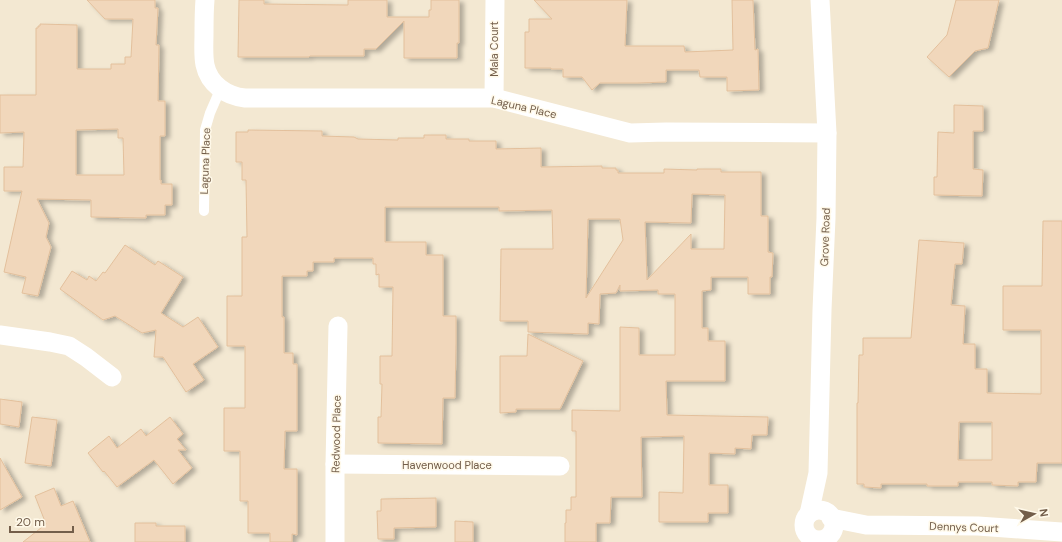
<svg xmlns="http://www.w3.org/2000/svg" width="1062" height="542" font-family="'DM Sans',sans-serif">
<defs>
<filter id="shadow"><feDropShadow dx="4.5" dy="2.5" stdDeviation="2" flood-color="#0004"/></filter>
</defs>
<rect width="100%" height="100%" fill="#fcf5e3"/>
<rect fill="#f3e8d2" x="0" y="0" width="1062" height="542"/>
<g fill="#f1d7bb" stroke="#e3c09c" fill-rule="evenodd" filter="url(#shadow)">
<path d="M87 0H155V8H158L156 45H159L158 101H165V136H160V180H161V184H172V205H165V215H146V218L91 217V200L37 199 49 223 46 237 51 247 38 296 22 293 26 277 4 272 22 191H4V167H23L24 132 0 133V95H36V28H38V26H40V24L77 25V69H111V64H125V57H131L133 19H105ZM118 129V138H123L124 175H76V130Z"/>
<path d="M239 0H264V4L348 5V0H387V17H429V10H431V0H459V43H457V58H404V21L376 49H364V56H310L309 57H238Z"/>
<path d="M534 0H627L625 46H684L685 52 733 50 732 0H753L755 50 758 49 759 90 727 91V77H700L699 70H666V82L638 83H600L592 90 582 77H563V69H551V68H525V32H529V19H552Z"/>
<path d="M956 0H999L988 48 975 51 949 77 927 57 947 35Z"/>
<path d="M954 105 983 106V131H973V169L983 170 982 196 934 195V177H937L938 132 954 133Z"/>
<path d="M248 130 322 131V136L354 137 358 139 398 140V138H424V135H446V139H469V141H496V149L541 148V167L602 166V168H616V170H618V173H664V169L697 170V169H721V172H761V216H768V252L773 253 772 277H770V294H748V277H711V290L702 291V328H708V341H725V381H666L667 415 768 417 767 435H752L751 449 735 448V454L709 453V485H728V513H708V522H659V492L683 493 684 436 641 437 642 497H611L610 523H596V542H565V523H566V510H571V497H576V431H572V410L620 411V327L639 328V355H675V294H658V290L620 291V285L616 293 600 294 599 324 588 323V334L528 332V321H500L501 249H553L552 210 499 211V207H385V242H426V255H443V316H456V344L455 398H443L442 444 378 443V417H381L382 384H380V356H392L393 287H379V274L376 275V264H373V258H334V262H313V271H307V276H282V317H284V353H293V364H297V431H285L284 469H297V535L292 534V542H270V533H248V501H240V451H224V408H245V346H227V296H242V237H247L246 180H242V162H236V132H248ZM692 194 725 195 724 249H691V234L647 280 645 222 691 223ZM588 219H620L623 240 586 298Z"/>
<path d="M1043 221H1062V463H1037L1036 482H1018V486L992 485V482H958V486H927V484H881V488L864 487V484H857V403H858L859 355H863V338H911L919 240 964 243 962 264H955L951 305 965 306 963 344H975V369H987V393L1041 394V330H1003V286H1042ZM959 422H992V460H958Z"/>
<path d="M125 245 155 265 158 261 183 277 161 313 183 327 198 317 218 347 193 364 204 380 186 392 163 357H154L156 330 142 333 115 316 103 320 60 289 72 271 87 280 89 276 96 281 103 272 105 273Z"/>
<path d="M528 334 583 361 560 409H516V412L500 413V356H527Z"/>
<path d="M0 399 22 402 19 427 0 424Z"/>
<path d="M32 417 57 420 51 466 25 463Z"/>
<path d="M170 417 183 434 177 439 186 450H178L192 468 173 484 154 460 117 487 104 471 103 472 88 453 109 436 117 448 141 429 146 436Z"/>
<path d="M0 458 22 497 0 510Z"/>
<path d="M54 488 61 506 73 501 90 542H23L46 524 35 496Z"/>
<path d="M436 498V527L394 528V539H378L377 511H381V499Z"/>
<path d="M455 521 473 522V542H455Z"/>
<path d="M135 523H156V526H185V542H135Z"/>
</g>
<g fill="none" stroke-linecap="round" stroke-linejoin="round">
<path stroke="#fff" stroke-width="10" d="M204 211 205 130 210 113 220 90"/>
<g stroke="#fff" stroke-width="19">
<path d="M205 0C204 11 204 23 204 34 204 44 203 55 205 65 209 84 226 96 245 98H494L630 133 666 132 827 133"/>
<path d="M494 98 495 0"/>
<path d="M0 335 50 342 69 346 86 357 112 377"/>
<path d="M335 464 560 466"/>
<circle cx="819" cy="525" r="15"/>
<path d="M809 514 818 473 822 310 826 218 827 133 820 0"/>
<path d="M831 518 866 525 978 526 1062 532"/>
<path d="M335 542V464L338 326"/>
</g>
</g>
<g text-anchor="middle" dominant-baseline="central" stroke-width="3" stroke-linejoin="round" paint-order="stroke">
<g font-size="11" fill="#735e4a" stroke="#fff9e9">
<text transform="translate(494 49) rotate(-90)">Mala Court</text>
<text transform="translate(524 107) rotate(13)">Laguna Place</text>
<text transform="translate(205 161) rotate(-88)">Laguna Place</text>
<text transform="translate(825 237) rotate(-88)">Grove Road</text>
<text transform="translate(336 434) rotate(-89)">Redwood Place</text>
<text x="447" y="465">Havenwood Place</text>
<text transform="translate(964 527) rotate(2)">Dennys Court</text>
</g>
</g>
<g transform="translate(1034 514) rotate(82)" stroke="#fff9e9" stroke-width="3" paint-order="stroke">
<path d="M0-3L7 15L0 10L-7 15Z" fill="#735e4a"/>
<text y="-6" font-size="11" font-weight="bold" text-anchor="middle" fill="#735e4a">N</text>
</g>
<path d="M10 526v6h63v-6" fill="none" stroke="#735e4a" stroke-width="2"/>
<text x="16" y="526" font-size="12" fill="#735e4a" stroke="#fff9e9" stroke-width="3" paint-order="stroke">20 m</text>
</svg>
